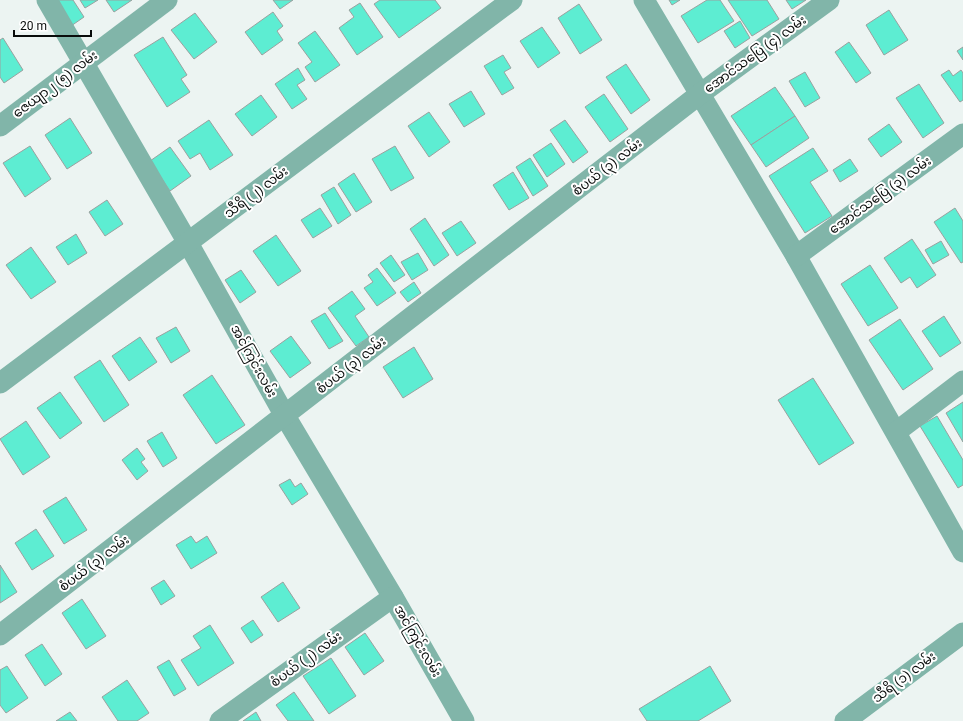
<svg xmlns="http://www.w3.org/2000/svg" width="963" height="721" font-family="Roboto,'Noto Sans Myanmar',sans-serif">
<rect width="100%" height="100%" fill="#ecf4f2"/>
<g fill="#5dedd2" stroke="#9aa19f">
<path d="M54 0H73L84 17 71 26Z"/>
<path d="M80 0H98L85 8Z"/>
<path d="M106 0H132L114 12Z"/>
<path d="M273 0H293L280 9Z"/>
<path d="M380 0H435L441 8 399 38 374 4Z"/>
<path d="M669 0H680L672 5Z"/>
<path d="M707 0H720L734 21 698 43 681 16Z"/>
<path d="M728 0H767L779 19 752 36Z"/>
<path d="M786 0H806L792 9Z"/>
<path d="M360 3 383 37 357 55 339 28 354 17 349 10Z"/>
<path d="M579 4 602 40 580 54 558 18Z"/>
<path d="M889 10 908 40 884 55 866 25Z"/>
<path d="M273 12 283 26 277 31 283 40 262 55 245 32Z"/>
<path d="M195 13 217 42 194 59 171 30Z"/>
<path d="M740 21 750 38 735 48 724 31Z"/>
<path d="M542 27 560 53 538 68 520 41Z"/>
<path d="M315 31 340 65 315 82 305 67 312 62 298 43Z"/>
<path d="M163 37 187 75 181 79 190 92 167 107 134 55Z"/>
<path d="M3 38 23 70 4 83 0 77V40Z"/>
<path d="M849 42 871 73 856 83 835 52Z"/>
<path d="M963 47V60L957 51Z"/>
<path d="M503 55 511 68 504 72 514 88 502 95 484 66Z"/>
<path d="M626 64 650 100 631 114 606 77Z"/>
<path d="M298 68 305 80 297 85 307 99 292 109 275 84Z"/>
<path d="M949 70 953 76 961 70 963 73V100L960 102 941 75Z"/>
<path d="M805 72 820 98 805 107 789 81Z"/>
<path d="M919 84 944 123 923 138 896 98Z"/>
<path d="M775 87 795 116 751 145 731 116Z"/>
<path d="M471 91 485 114 464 127 449 104Z"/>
<path d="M604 94 628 129 610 142 585 107Z"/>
<path d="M261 95 277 117 252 136 235 114Z"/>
<path d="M429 112 450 142 429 157 408 126Z"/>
<path d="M795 116 809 138 766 167 751 145Z"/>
<path d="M70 118 92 153 67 169 45 135Z"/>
<path d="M209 120 233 155 210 170 200 153 190 159 178 141Z"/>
<path d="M565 120 588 152 573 163 550 130Z"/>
<path d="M889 124 902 142 881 157 868 139Z"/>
<path d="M551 143 565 164 547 177 533 155Z"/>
<path d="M30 146 51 179 25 197 3 163Z"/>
<path d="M395 146 414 178 391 191 372 159Z"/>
<path d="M170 147 191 176 170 191 150 161Z"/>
<path d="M813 148 828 171 810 182 832 216 805 233 769 176Z"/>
<path d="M530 158 548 186 533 196 516 167Z"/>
<path d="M850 159 858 171 840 182 833 170Z"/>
<path d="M513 172 529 198 509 210 493 185Z"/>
<path d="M354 173 372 202 356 212 338 184Z"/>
<path d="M334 187 351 215 338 224 321 195Z"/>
<path d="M107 200 123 224 105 236 89 212Z"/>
<path d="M320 208 332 226 313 238 301 220Z"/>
<path d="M955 208 963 221V262L961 263 934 222Z"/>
<path d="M425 218 449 255 434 266 410 229Z"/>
<path d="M461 221 476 243 457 256 442 233Z"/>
<path d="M76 234 87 253 68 265 56 247Z"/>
<path d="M276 235 301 271 278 286 253 251Z"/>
<path d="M912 239 936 275 917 288 910 277 901 283 884 258Z"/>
<path d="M941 241 949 255 933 264 925 250Z"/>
<path d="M31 247 56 282 31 299 6 265Z"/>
<path d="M418 253 428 270 412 280 401 262Z"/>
<path d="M391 255 405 275 394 282 380 263Z"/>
<path d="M870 265 898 308 868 326 841 284Z"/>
<path d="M377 268 396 293 377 306 364 288 373 282 368 275Z"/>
<path d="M241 270 256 292 240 303 225 280Z"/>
<path d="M414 282 421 293 408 302 400 292Z"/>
<path d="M352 291 365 309 355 316 369 337 356 346 328 308Z"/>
<path d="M325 313 343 341 329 349 311 321Z"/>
<path d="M944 316 961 343 940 357 922 331Z"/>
<path d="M900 319 933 369 903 390 869 340Z"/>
<path d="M176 327 190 351 171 363 156 338Z"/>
<path d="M291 336 311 363 290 378 270 351Z"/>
<path d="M140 337 157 362 129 381 112 356Z"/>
<path d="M414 347 433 379 403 398 383 367Z"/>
<path d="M100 360 129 405 104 422 74 377Z"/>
<path d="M212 375 245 425 216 444 183 395Z"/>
<path d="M813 378 854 443 819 465 778 400Z"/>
<path d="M60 392 82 423 60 439 37 408Z"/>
<path d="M963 402V442L946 413Z"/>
<path d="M937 416 963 460V485L958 488 920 426Z"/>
<path d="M26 421 50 457 23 475 0 439Z"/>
<path d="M162 432 177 458 163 467 147 441Z"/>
<path d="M137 448 145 459 141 462 148 471 137 480 122 460Z"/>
<path d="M290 479 295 487 301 483 308 494 292 505 279 485Z"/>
<path d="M66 497 87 530 64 544 43 511Z"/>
<path d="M36 529 54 556 32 570 15 543Z"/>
<path d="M191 536 196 543 207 536 217 553 191 569 176 545Z"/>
<path d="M0 565 17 592 0 603Z"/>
<path d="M164 580 175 596 161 605 151 588Z"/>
<path d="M283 582 300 608 278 622 261 597Z"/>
<path d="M82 599 106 636 86 649 62 613Z"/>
<path d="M253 620 263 635 251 643 241 628Z"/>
<path d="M210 625 234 663 198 686 181 660 201 648 193 636Z"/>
<path d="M365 633 384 661 364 675 345 647Z"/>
<path d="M42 644 62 674 45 686 25 655Z"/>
<path d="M331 658 356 696 329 714 303 676Z"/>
<path d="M169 660 186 689 174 696 157 667Z"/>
<path d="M7 666 28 698 6 713 0 705V670Z"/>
<path d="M710 666 731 701 698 721H647L639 709Z"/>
<path d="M127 680 149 713 137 721H118L102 697Z"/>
<path d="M294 692 314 721H288L276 705Z"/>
<path d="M70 712 77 721H56Z"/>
<path d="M256 712 261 721H243Z"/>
</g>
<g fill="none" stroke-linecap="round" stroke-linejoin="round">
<g stroke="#81b5a9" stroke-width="21">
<path d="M47 0 188 243 285 416 393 597 464 721"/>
<path d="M644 0 796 256 963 552"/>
<path d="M0 126 167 0"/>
<path d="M796 256 963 134"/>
<path d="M0 383 512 0"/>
<path d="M896 432 963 381"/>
<path d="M0 635 700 94 829 0"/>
<path d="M220 721 393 597"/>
<path d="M845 721 963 633"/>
</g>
</g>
<g text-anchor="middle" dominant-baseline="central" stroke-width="4" stroke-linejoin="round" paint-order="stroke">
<g font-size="13" fill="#090c0b" stroke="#fff">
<text transform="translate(755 54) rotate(-36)">အောင်သပြေ (၄) လမ်း</text>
<text transform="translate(55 84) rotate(-37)">ဇေယျာ၂ (၅) လမ်း</text>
<text transform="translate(607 167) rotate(-38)">စံပယ် (၃) လမ်း</text>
<text transform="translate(256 192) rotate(-37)">သီရိ (၂) လမ်း</text>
<text transform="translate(880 195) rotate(-36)">အောင်သပြေ (၃) လမ်း</text>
<text transform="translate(254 361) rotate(61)">အင်ကြင်းလမ်း</text>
<text transform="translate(351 365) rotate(-38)">စံပယ် (၃) လမ်း</text>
<text transform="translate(94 563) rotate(-37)">စံပယ် (၃) လမ်း</text>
<text transform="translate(418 641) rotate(60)">အင်ကြင်းလမ်း</text>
<text transform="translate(306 659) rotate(-36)">စံပယ် (၂) လမ်း</text>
<text transform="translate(904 677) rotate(-37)">သီရိ (၁) လမ်း</text>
</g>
</g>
<path d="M14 30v6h77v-6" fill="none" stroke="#090c0b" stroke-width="2"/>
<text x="20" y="30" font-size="12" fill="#090c0b" stroke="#ffffff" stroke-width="3" paint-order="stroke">20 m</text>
</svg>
